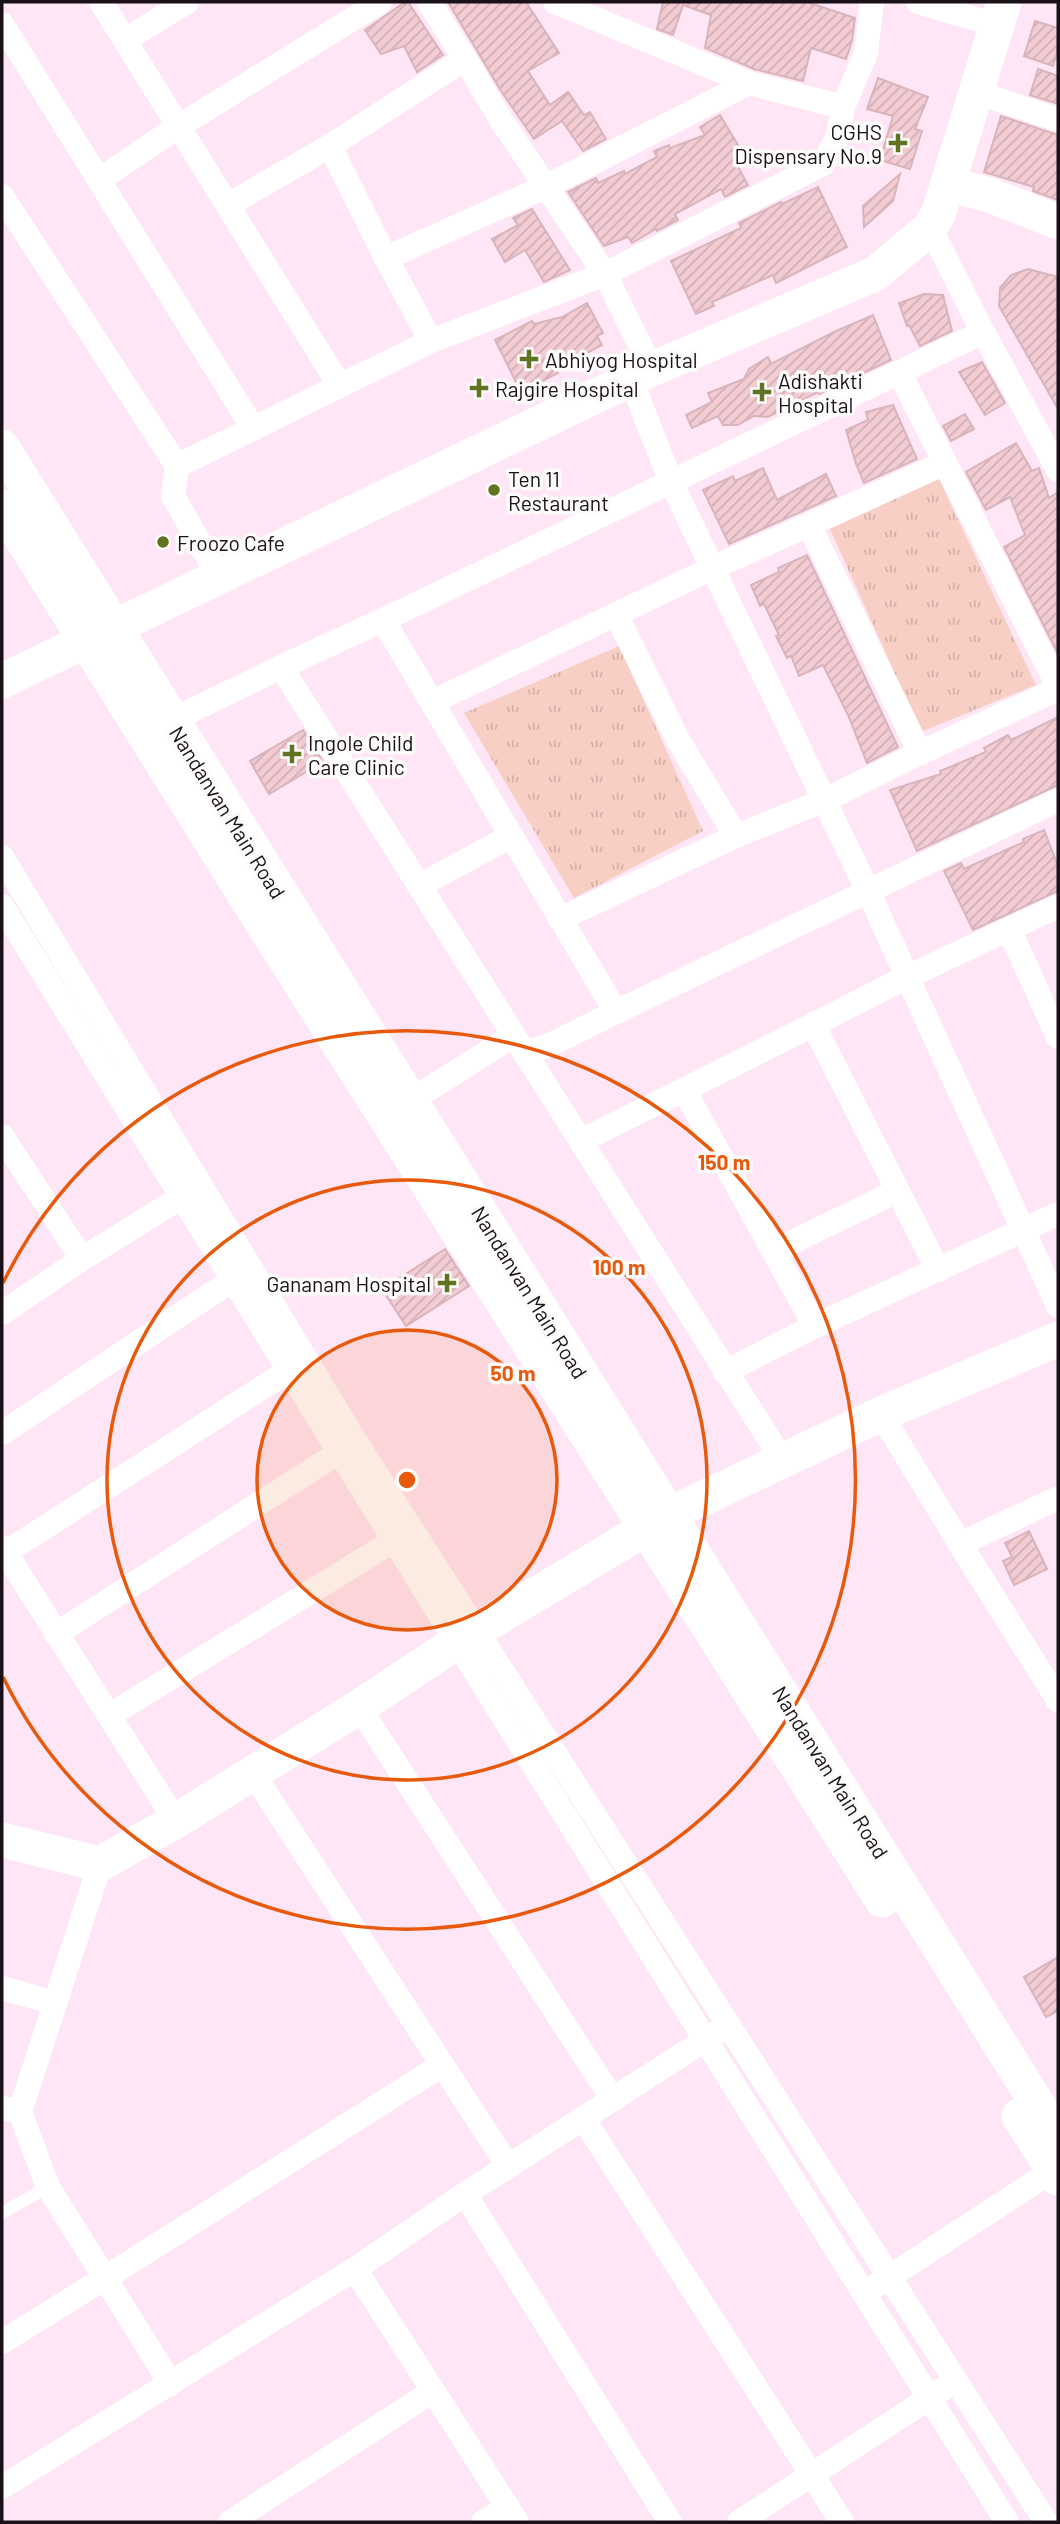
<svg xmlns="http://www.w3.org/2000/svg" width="1060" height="2524" font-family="Barlow,sans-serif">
<defs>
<pattern id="grass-tufts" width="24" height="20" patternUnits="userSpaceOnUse" patternTransform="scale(1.75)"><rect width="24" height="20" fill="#f8cfc4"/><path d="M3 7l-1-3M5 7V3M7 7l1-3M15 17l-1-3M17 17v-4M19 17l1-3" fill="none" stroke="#d4b1a8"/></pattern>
<pattern id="building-hatch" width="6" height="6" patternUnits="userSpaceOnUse" patternTransform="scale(1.75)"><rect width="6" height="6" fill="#f2ccd2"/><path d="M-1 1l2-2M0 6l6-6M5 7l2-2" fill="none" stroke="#cfaeb4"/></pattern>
</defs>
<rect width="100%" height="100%" fill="#ffe6f6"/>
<g fill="url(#grass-tufts)">
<path d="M939 479 1036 685 921 732 830 529Z"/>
<path d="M619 646 703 831 574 898 464 713Z"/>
</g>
<g fill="url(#building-hatch)" stroke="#d9b4ba" stroke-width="2">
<path d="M405 2H408L443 55 417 72 404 46 381 54 365 30Z"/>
<path d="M448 2H526L559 53 528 71 550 105 568 92 584 115 590 112 606 139 583 151 562 121 534 139 501 91Z"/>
<path d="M663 2H807L855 18 852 41 846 59 811 48 803 81 754 69 705 48 711 15 683 5 673 35 657 29Z"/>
<path d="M1035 21 1058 28V49L1053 66 1024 56Z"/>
<path d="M1038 69 1058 76V104L1030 95Z"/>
<path d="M878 78 928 97 915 129 922 131 910 169 880 160 893 116 867 109Z"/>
<path d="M720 115 744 155 735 161 748 185 725 197 721 189 675 214 678 220 657 231 656 229 632 243 628 237 604 246 568 192 596 178 598 183 624 171 625 174 657 157 654 151 669 145 670 148 705 135 700 127Z"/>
<path d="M1001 116 1058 135V200L1033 191 1034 187 984 172Z"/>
<path d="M900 174 893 201 864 227 863 206Z"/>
<path d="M818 187 847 247 776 283 773 275 712 302 714 306 696 314 671 261 741 228 739 223 781 202 782 204Z"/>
<path d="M532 209 570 270 544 282 525 250 505 262 492 239 518 225 513 218Z"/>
<path d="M1028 269 1058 277V409L999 306 1000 288 1011 275Z"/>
<path d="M924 294 943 295 952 331 920 346 909 325 907 326 899 303Z"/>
<path d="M587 303 603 333 597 336 602 345 556 369 558 373 521 392 495 340 532 321 534 324 562 317Z"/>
<path d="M873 315 891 360 819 394 818 392 768 417 754 416 738 425H723L718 416 692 428 686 415 712 402 708 393 744 379 749 369 768 357 771 364 834 332Z"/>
<path d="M982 362 1005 403 985 415 959 372Z"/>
<path d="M893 405 917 459 864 483 856 464 846 430 868 420 866 412Z"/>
<path d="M965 414 974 429 951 441 943 426Z"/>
<path d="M1016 443 1032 471 1039 468 1049 498 1058 492V654L1004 547 1025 535 1010 497 986 510 966 472Z"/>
<path d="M763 468 777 500 826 474 836 496 729 544 703 490 733 476 735 481Z"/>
<path d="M807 555 898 747 867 763 848 715 823 665 799 676 791 656 787 658 776 636 779 635 764 604 760 606 751 585 779 572 778 568Z"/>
<path d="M1058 717V785L917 851 890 790 941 774 940 771 986 752 984 748 1008 735 1011 740Z"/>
<path d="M303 730 323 762 269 794 250 761Z"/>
<path d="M1044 830 1058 866V891L973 930 944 871 961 863 964 869 1024 842 1023 839Z"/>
<path d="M445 1249 469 1286 406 1326 382 1289Z"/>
<path d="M1029 1531 1047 1569 1014 1585 1003 1561 1012 1557 1005 1543Z"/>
<path d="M1058 1957V2011L1046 2017 1024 1977Z"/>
</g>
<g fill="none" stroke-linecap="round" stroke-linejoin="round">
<path stroke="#fff" stroke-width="12" d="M2 2213 48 2187"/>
<g stroke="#fff" stroke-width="24">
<path d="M101 2 340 386"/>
<path d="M429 2 465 59"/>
<path d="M555 2 749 83 843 107"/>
<path d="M918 2 996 25"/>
<path d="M2 24 253 428"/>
<path d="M125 40 187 2"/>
<path d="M976 92 1058 120"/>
<path d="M330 146 386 258 545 187 749 83"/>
<path d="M99 180 179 126 380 2"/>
<path d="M2 196 177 466 431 341 605 274 823 164 838 136 843 107 866 53 872 2"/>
<path d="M228 205 330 146 465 59 501 120 605 274 652 369"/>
<path d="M930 228 983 332 1058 470"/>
<path d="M386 258 431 341"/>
<path d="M899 372 1058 686"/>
<path d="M631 380 671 482 868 891 1058 1306"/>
<path d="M177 466 173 496 219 577"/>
<path d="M809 525 920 753"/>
<path d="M616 614 678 740 736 836"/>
<path d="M383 620 983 332"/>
<path d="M432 702 713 568 945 463"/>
<path d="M158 727 281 667"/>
<path d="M2 857 356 1442 1046 2522"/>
<path d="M419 886 511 836"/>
<path d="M2 906 479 1678 1007 2522"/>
<path d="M1058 906 907 977 684 1090 815 1326 1058 1214"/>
<path d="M560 919 736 836 825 800 920 753 1058 689"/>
<path d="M1009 929 1058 1037"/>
<path d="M813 1024 938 1270"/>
<path d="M524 1053 550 1045 616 1012"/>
<path d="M410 1101 513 1036"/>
<path d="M2 1136 82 1259"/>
<path d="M580 1141 684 1090"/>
<path d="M774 1251 897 1191"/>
<path d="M2 1313 82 1259 183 1196"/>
<path d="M725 1372 815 1326"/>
<path d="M881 1414 960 1544 1058 1498"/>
<path d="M2 1433 234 1279"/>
<path d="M783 1461 281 667 383 620 616 1012 1058 800"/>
<path d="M960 1544 1058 1700"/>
<path d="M2 1547 176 1821"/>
<path d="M5 1553 302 1362"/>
<path d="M56 1634 352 1444"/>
<path d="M359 1707 613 2100"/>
<path d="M110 1715 408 1532"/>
<path d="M252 1772 508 2166"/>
<path d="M2 1988 55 2003"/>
<path d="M2 2108 20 2112 100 1864"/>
<path d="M583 2118 842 2522"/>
<path d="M465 2194 670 2522"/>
<path d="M355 2269 517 2522"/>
<path d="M877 2285 1058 2167"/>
<path d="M2 2342 105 2278 48 2187 20 2112"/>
<path d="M171 2384 105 2278 442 2065"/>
<path d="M2 2487 355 2269 465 2194 719 2031"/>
<path d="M230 2522 433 2391"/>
<path d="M483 2522 508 2507"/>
<path d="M739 2522 943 2389"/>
</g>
<g stroke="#fff" stroke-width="35">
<path d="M948 185 987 194 1058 222"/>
<path d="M2 447C353 1011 707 1573 1058 2137"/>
<path d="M2 507 268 932 882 1900"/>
<path d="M2 681 652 369 875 274 930 228 939 212 1004 2"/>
<path d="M2 1840 100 1864 176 1821 359 1707 457 1642 670 1514 881 1414 1058 1339"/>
<path d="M1019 2116 1058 2178"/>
</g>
</g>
<circle cx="407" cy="1480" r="150" fill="#e8590c" fill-opacity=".12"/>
<g fill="none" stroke="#e8590c" stroke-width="3.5">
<circle cx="407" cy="1480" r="150"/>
<circle cx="407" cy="1480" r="300"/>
<path d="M3 1283A449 449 0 1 1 3 1677"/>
</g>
<g fill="#607321" stroke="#fbfbfb" stroke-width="2.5">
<path d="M894.5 132.5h7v7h7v7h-7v7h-7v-7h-7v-7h7z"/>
<path d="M525.5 348.5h7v7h7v7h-7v7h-7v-7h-7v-7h7z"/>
<path d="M475.5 377.5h7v7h7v7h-7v7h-7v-7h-7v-7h7z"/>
<path d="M758.5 381.5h7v7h7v7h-7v7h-7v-7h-7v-7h7z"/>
<circle cx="494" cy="490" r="7"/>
<circle cx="163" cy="542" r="7"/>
<path d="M288.5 743.5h7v7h7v7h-7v7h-7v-7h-7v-7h7z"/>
<path d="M443.5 1272.5h7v7h7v7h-7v7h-7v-7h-7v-7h7z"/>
</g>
<g text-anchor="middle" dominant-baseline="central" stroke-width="7" stroke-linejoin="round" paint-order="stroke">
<g font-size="21" fill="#1a1017" stroke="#fbfbfb" text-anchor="start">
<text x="882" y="131" text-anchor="end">CGHS<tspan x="882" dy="24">Dispensary No.9</tspan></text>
<text x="545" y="359">Abhiyog Hospital</text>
<text x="778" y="380">Adishakti<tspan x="778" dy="24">Hospital</tspan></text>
<text x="495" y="388">Rajgire Hospital</text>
<text x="508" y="478">Ten 11<tspan x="508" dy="24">Restaurant</tspan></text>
<text x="177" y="542">Froozo Cafe</text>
<text x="308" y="742">Ingole Child<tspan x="308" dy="24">Care Clinic</tspan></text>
<text x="431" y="1283" text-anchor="end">Gananam Hospital</text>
</g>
<g font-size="21" fill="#1a1017" stroke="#fbfbfb">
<text transform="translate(228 812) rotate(58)">Nandanvan Main Road</text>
<text transform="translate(530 1292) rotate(58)">Nandanvan Main Road</text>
<text transform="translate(831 1772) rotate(58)">Nandanvan Main Road</text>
</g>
</g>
<circle cx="407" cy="1480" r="10" fill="#e8590c" stroke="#fbfbfb" stroke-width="3.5"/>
<g font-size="21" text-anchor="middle" font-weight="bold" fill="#e8590c" stroke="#fbfbfb" stroke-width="7" stroke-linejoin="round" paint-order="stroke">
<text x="724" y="1170">150 m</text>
<text x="619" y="1275">100 m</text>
<text x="513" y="1381">50 m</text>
</g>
<rect width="1060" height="2524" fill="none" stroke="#1a1017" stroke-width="7"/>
</svg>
